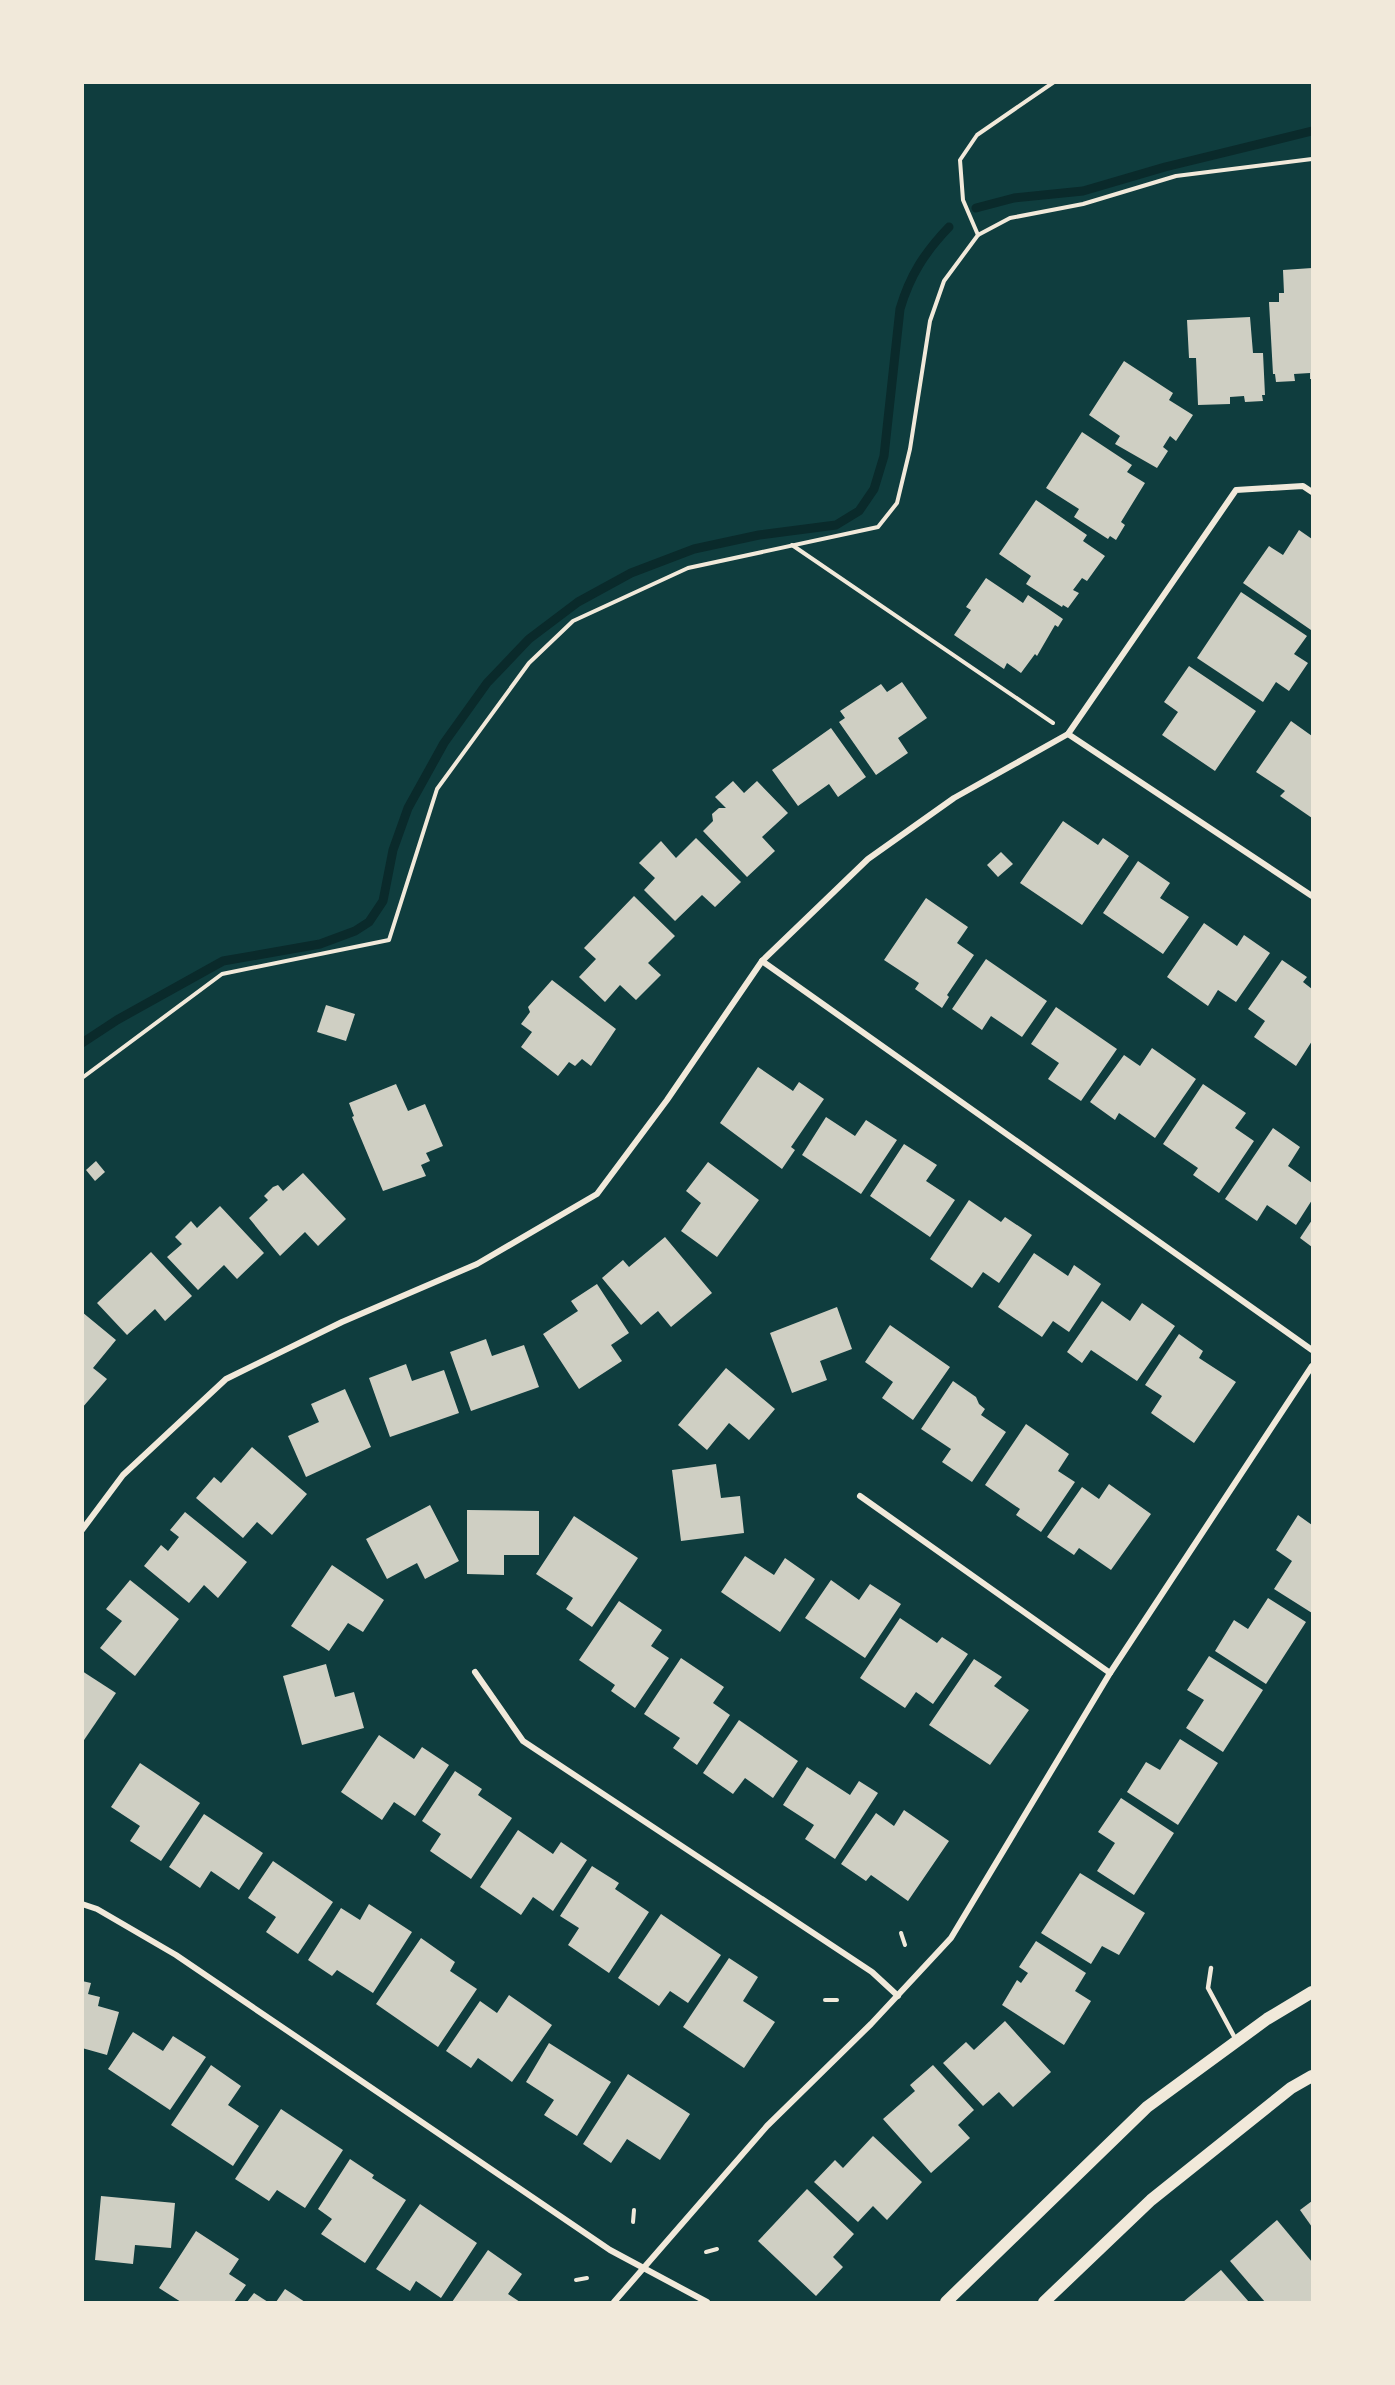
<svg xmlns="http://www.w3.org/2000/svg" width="1395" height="2385" font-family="'PT Serif',serif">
<rect width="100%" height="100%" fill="#0f3d3e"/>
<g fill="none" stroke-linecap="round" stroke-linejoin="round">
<g stroke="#0a2a2b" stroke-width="9">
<path d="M976 208 1014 198 1083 191 1165 167 1312 131"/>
<path d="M82 1043 117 1020 223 961 320 944 355 931 369 922 383 901 393 850 408 808 444 743 487 683 529 639 578 602 631 573 694 549 759 535 836 525 859 511 874 489 884 456 900 309C910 275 925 252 949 227"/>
</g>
</g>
<g fill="#cfcfc3">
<path d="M1312 268V379H1310V373L1294 374 1295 381 1276 382 1275 374H1273L1269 302H1279V293H1284L1283 270Z"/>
<path d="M1250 317 1253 353H1263L1265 395H1262L1263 401 1245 402 1244 396 1230 397V404L1198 405 1196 358H1189L1187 320Z"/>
<path d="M1124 361 1173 393 1169 400 1193 415 1176 441 1170 436 1163 447 1168 451 1157 468 1115 444 1120 436 1089 415Z"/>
<path d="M1082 432 1132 465 1127 472 1145 483 1121 522 1125 525 1116 540 1110 536 1108 539 1074 517 1079 509 1046 488Z"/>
<path d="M1036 500 1087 535 1083 541 1105 556 1087 581 1082 578 1073 590 1079 593 1068 608 1063 605 1062 607 1026 584 1031 576 999 554Z"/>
<path d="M1299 530 1312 539 1311 630 1243 583 1269 546 1283 555Z"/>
<path d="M986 578 1023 603 1028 595 1063 619 1058 627 1055 625 1037 656 1035 654 1021 673 1007 663 1004 669 954 635 971 610 966 607Z"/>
<path d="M1241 592 1307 636 1294 654 1308 663 1289 691 1276 682 1263 702 1197 658Z"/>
<path d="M1189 666 1256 711 1215 771 1162 735 1178 712 1164 702Z"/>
<path d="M902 682 927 718 898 738 908 753 876 775 839 722 845 718 840 711 881 684 887 692Z"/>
<path d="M1291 721 1312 736V818L1280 796 1285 791 1256 772Z"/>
<path d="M831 728 866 777 838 797 829 784 798 806 772 770Z"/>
<path d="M733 781 744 793 757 781 788 813 762 837 775 851 747 877 703 831 713 821 712 814 719 808H726L715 797Z"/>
<path d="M1063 821 1098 845 1103 838 1129 856 1082 925 1020 883Z"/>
<path d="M696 838 741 882 715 907 702 895 675 921 644 890 655 878 639 863 661 841 676 858Z"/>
<path d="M1001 852 1013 864 998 877 987 865Z"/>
<path d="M1138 861 1170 883 1160 898 1189 917 1163 954 1103 913Z"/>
<path d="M634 896 675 936 648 963 661 975 636 1000 620 985 605 1002 579 977 596 959 584 948Z"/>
<path d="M926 898 968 927 957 943 974 955 947 995 949 997 942 1008 915 989 919 983 884 960Z"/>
<path d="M1204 923 1237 946 1244 935 1270 953 1236 1002 1218 990 1208 1006 1167 977Z"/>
<path d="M986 959 1047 1001 1022 1037 991 1016 982 1030 952 1009Z"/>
<path d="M1282 960 1307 977 1303 982 1312 989V1041L1296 1066 1254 1037 1265 1021 1248 1009Z"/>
<path d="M552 980 616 1029 591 1066 582 1059 575 1066 569 1062 558 1076 521 1047 532 1032 521 1024 530 1012 528 1007Z"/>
<path d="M326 1005 355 1014 346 1041 317 1032Z"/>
<path d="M1056 1007 1117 1049 1081 1101 1048 1079 1059 1063 1031 1044Z"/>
<path d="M1152 1048 1196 1079 1155 1138 1119 1113 1115 1120 1090 1102 1124 1055 1140 1066Z"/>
<path d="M758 1067 793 1091 799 1082 824 1099 791 1147 795 1150 782 1169 720 1123Z"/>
<path d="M396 1084 408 1111 425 1104 443 1146 426 1153 430 1161 421 1165 426 1176 383 1191 352 1117 354 1116 349 1103Z"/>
<path d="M1203 1084 1246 1113 1235 1128 1254 1141 1219 1193 1193 1175 1198 1168 1163 1144Z"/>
<path d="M826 1117 855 1136 866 1120 897 1140 861 1194 802 1155Z"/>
<path d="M1273 1128 1300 1147 1288 1166 1312 1183V1200L1296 1225 1267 1205 1257 1221 1225 1199Z"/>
<path d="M904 1144 937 1165 926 1181 955 1200 930 1237 870 1196Z"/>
<path d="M96 1161 105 1172 95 1181 86 1170Z"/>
<path d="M708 1162 759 1200 717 1257 681 1231 701 1203 686 1191Z"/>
<path d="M303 1173 346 1219 318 1246 305 1232 280 1256 249 1218 268 1200 264 1196 273 1187 278 1185 283 1191Z"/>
<path d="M969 1200 1001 1222 1005 1217 1032 1235 999 1283 983 1272 972 1288 930 1259Z"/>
<path d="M220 1206 264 1253 237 1279 224 1265 198 1290 167 1257 182 1244 175 1237 191 1221 197 1228Z"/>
<path d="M1312 1220V1247L1300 1238Z"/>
<path d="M665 1237 712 1293 671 1327 658 1311 641 1325 602 1278 623 1260 629 1267Z"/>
<path d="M151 1252 192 1296 165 1321 155 1309 127 1335 97 1303Z"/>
<path d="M1034 1253 1068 1276 1074 1265 1101 1284 1069 1332 1053 1321 1042 1337 998 1307Z"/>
<path d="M597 1284 629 1333 611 1345 622 1361 579 1389 543 1334 578 1311 571 1301Z"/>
<path d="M1102 1301 1130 1321 1142 1303 1175 1326 1137 1381 1091 1350 1082 1363 1067 1352Z"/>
<path d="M837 1307 852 1349 820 1361 827 1380 792 1393 770 1333Z"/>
<path d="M82 1312 116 1340 93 1368 107 1379 82 1408Z"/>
<path d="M890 1325 950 1367 913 1420 882 1398 893 1382 865 1362Z"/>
<path d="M1179 1334 1203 1351 1199 1358 1236 1382 1194 1443 1151 1413 1162 1396 1145 1385Z"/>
<path d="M486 1339 492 1356 524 1345 539 1387 471 1411 450 1352Z"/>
<path d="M406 1364 412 1381 444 1370 459 1413 390 1437 369 1378Z"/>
<path d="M726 1368 775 1409 749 1440 729 1423 707 1450 678 1425Z"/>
<path d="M953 1381 976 1397 979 1404 985 1409 981 1415 1006 1432 972 1482 942 1462 951 1449 921 1429Z"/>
<path d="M345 1389 371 1447 306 1477 288 1436 319 1422 311 1404Z"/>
<path d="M1026 1424 1069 1454 1058 1471 1075 1482 1041 1532 1016 1515 1020 1509 985 1485Z"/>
<path d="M252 1447 307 1494 272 1535 257 1522 243 1538 196 1498 214 1477 221 1483Z"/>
<path d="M716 1464 721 1498 740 1496 744 1533 681 1541 672 1470Z"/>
<path d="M1109 1484 1151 1514 1111 1570 1079 1548 1074 1555 1047 1537 1082 1487 1099 1499Z"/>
<path d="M430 1505 459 1561 425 1579 417 1563 387 1579 366 1539Z"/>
<path d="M467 1510 539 1511V1555H504V1575L467 1574Z"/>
<path d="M185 1512 247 1562 218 1598 204 1585 189 1603 144 1566 161 1545 168 1551 179 1537 170 1530Z"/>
<path d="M1298 1515 1312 1525V1613L1274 1589 1292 1561 1276 1550Z"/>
<path d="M574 1516 638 1558 592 1627 566 1609 573 1598 536 1574Z"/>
<path d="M745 1556 774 1575 785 1558 815 1579 780 1632 721 1592Z"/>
<path d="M332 1565 384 1600 363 1632 348 1623 329 1651 291 1626Z"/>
<path d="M130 1580 179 1619 135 1676 100 1648 122 1621 106 1609Z"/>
<path d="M831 1580 859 1600 870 1584 901 1604 865 1658 805 1618Z"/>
<path d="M1268 1598 1306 1622 1266 1684 1215 1651 1234 1620 1248 1629Z"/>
<path d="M619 1601 662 1630 651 1646 669 1658 635 1708 611 1691 615 1685 579 1660Z"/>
<path d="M900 1618 937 1643 942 1637 968 1654 933 1704 916 1692 905 1708 860 1678Z"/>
<path d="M1209 1656 1263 1690 1223 1752 1186 1728 1204 1700 1187 1690Z"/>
<path d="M681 1658 724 1687 713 1703 730 1715 697 1765 673 1748 680 1738 644 1714Z"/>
<path d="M974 1659 1002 1677 994 1686 1029 1710 990 1765 929 1725Z"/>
<path d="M326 1664 335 1697 354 1692 364 1728 302 1745 283 1676Z"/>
<path d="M82 1671 116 1693 82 1743Z"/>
<path d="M739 1720 798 1761 773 1798 745 1778 733 1794 703 1773Z"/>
<path d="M379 1735 414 1759 422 1747 449 1765 415 1816 394 1802 382 1820 341 1792Z"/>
<path d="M1180 1739 1218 1763 1178 1825 1127 1792 1146 1762 1160 1770Z"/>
<path d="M140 1763 200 1803 161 1861 130 1841 140 1826 111 1807Z"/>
<path d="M807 1767 850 1795 859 1781 878 1793 835 1859 805 1839 814 1825 783 1805Z"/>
<path d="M455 1771 482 1789 478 1795 512 1818 471 1879 430 1851 441 1834 422 1821Z"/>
<path d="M1121 1798 1174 1833 1134 1895 1097 1871 1115 1843 1098 1832Z"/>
<path d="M904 1810 949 1841 908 1901 871 1875 866 1881 841 1864 876 1813 894 1826Z"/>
<path d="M204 1814 263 1853 239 1890 211 1871 200 1888 169 1867Z"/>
<path d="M518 1830 553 1854 561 1842 587 1860 553 1911 533 1897 521 1915 480 1887Z"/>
<path d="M273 1861 333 1902 298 1954 266 1932 276 1917 248 1898Z"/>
<path d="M592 1866 619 1883 615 1889 649 1912 609 1973 568 1945 579 1928 560 1916Z"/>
<path d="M1080 1873 1145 1913 1119 1955 1102 1946 1091 1964 1041 1933Z"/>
<path d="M369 1904 412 1932 373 1993 337 1970 332 1976 308 1960 341 1908 360 1920Z"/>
<path d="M661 1914 721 1955 688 2003 670 1991 659 2006 618 1978Z"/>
<path d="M421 1938 455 1962 450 1971 477 1989 438 2047 376 2004Z"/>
<path d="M1036 1941 1086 1973 1075 1991 1091 2001 1064 2045 1002 2005 1017 1980 1021 1983 1028 1973 1019 1967Z"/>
<path d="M729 1958 758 1977 743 2001 775 2022 744 2068 683 2027Z"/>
<path d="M82 1981 91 1983 88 1994 100 1997 98 2006 119 2012 107 2055 82 2048Z"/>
<path d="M509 1995 552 2025 512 2082 478 2058 471 2068 446 2051 480 2001 497 2013Z"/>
<path d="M1005 2021 1051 2072 1013 2107 999 2092 983 2106 943 2063 966 2042 974 2050Z"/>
<path d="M133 2032 163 2051 173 2036 206 2057 170 2110 108 2069Z"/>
<path d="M549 2043 611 2082 577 2136 544 2115 554 2100 526 2082Z"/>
<path d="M211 2065 241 2086 228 2105 259 2126 233 2166 171 2125Z"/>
<path d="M933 2065 974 2110 958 2125 970 2138 931 2173 883 2119 915 2091 910 2085Z"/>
<path d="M628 2074 690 2114 660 2160 627 2139 611 2163 583 2144Z"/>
<path d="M281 2109 343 2150 305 2208 277 2190 269 2201 235 2179Z"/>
<path d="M873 2136 922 2182 887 2220 873 2206 858 2222 814 2182 835 2160 843 2168Z"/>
<path d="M350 2159 374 2175 372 2178 406 2200 365 2263 321 2234 332 2219 318 2209Z"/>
<path d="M807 2189 854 2234 833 2257 843 2267 816 2296 758 2241Z"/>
<path d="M101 2196 175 2203 171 2248 135 2245 133 2264 95 2260Z"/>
<path d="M1312 2201V2227L1300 2210Z"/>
<path d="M420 2204 477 2243 441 2298 416 2281 410 2291 376 2269Z"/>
<path d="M1277 2220 1312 2262V2302H1265L1230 2261Z"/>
<path d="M196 2231 239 2259 229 2274 246 2285 234 2302H181L159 2288Z"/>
<path d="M488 2250 522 2274 508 2294 520 2302H452Z"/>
<path d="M1221 2270 1249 2302H1183Z"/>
<path d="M285 2289 305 2302H276Z"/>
<path d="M254 2293 268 2302H247Z"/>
</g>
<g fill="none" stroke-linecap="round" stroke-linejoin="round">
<g stroke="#f1e9da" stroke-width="4">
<path d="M978 235 963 200 960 160 977 135 1054 82"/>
<path d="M792 545 1053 723"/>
<path d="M82 1078 222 974 389 940 437 789 529 663 573 621 688 568 878 527 897 503 910 449 930 321 944 281 978 235 1010 218 1083 204 1176 176 1312 159"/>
<path d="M901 1933 905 1945"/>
<path d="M825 2000H837"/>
<path d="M633 2222 634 2210"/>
<path d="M706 2252 717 2249"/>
<path d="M576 2280 587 2278"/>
</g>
<path stroke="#f1e9da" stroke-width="4.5" d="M1211 1968 1208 1988 1236 2040"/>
<g stroke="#f1e9da" stroke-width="6">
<path d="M1068 734 1312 896"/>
<path d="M762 961 1312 1350"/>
<path d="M860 1496 1110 1673"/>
<path d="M82 1530 123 1475 226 1379 342 1322 477 1264 597 1194 667 1100 762 961 868 859 954 798 1068 734 1236 490 1303 486 1312 492"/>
<path d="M475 1672 523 1741 872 1972 898 1996"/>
<path d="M82 1904 97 1909 176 1955 610 2250 707 2302"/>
<path d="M614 2302 767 2126 871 2024 951 1938 1110 1673 1312 1366"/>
</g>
<g stroke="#f1e9da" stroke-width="12">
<path d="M946 2302 1147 2107 1267 2019 1312 1992"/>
<path d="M1044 2302 1151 2200 1291 2088 1312 2076"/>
</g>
</g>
<rect width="1395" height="2385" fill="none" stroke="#f1e9da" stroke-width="168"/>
</svg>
